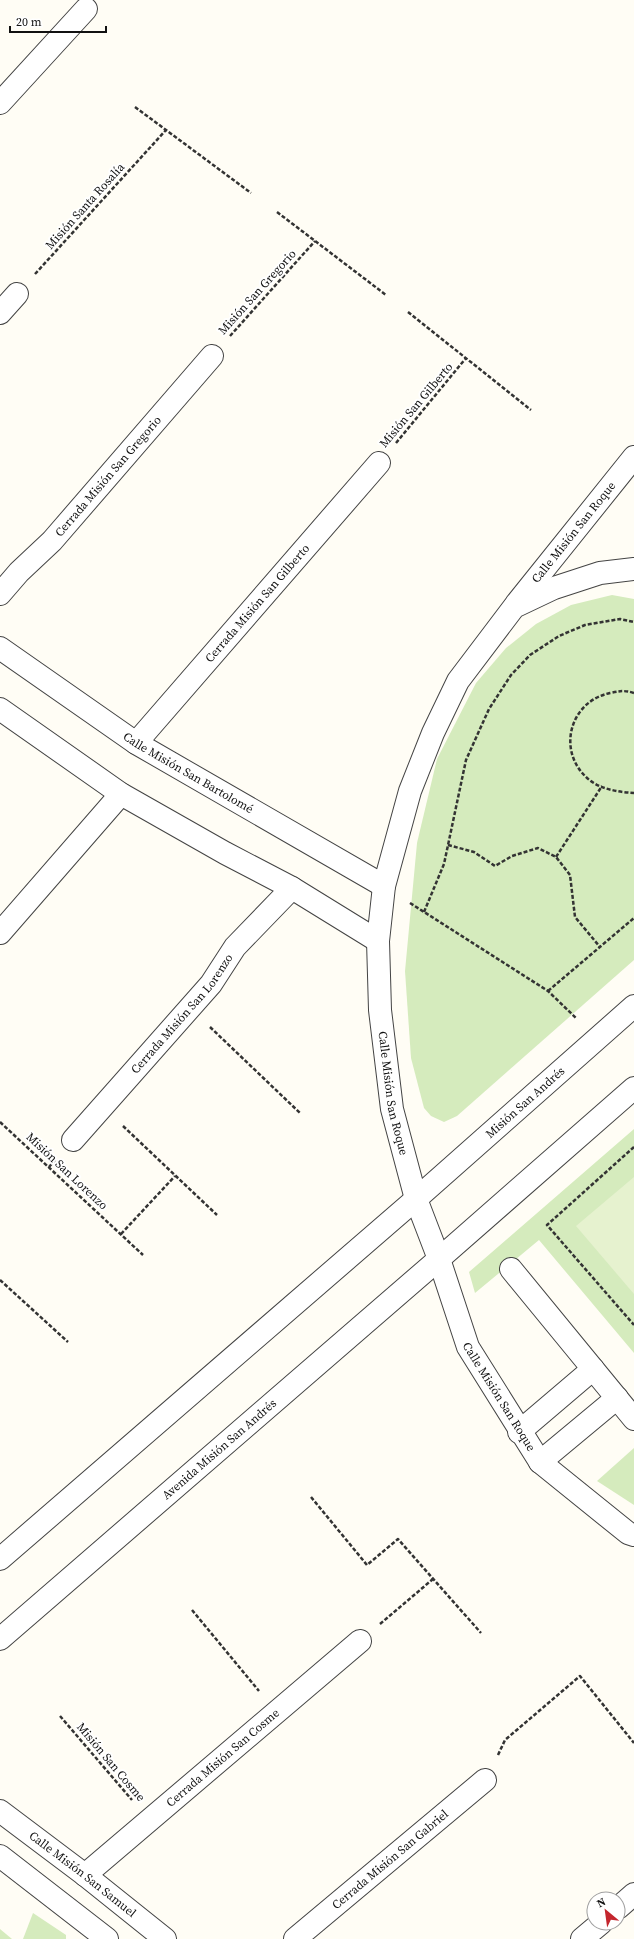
<svg xmlns="http://www.w3.org/2000/svg" width="634" height="1939" font-family="'Source Serif 4',serif">
<rect width="100%" height="100%" fill="#fffdf5"/>
<g fill="#d5ebbd">
<path d="M612 595 634 599V960L457 1116 444 1122 431 1116 424 1108 411 1058 405 971 417 843 437 759 476 683 506 648 536 624 571 605Z"/>
<path d="M634 1129V1353L539 1240 475 1293 469 1272Z"/>
<path d="M634 1448V1505L597 1481Z"/>
<path d="M33 1913 66 1935V1939H23Z"/>
<path d="M0 1929 12 1939H0Z"/>
</g>
<path fill="#e6f2cf" d="M634 1177V1294L576 1226Z"/>
<g fill="none" stroke-linecap="round" stroke-linejoin="round">
<defs>
<g id="minor">
<path d="M0 103 86 9"/>
<path d="M0 313 17 294"/>
<path id="s1" d="M634 569 600 573 554 588 514 607 458 681 433 733 410 791 384 886 378 941 380 1010 392 1109 416 1199 439 1259 468 1347 540 1462 628 1533 634 1535"/>
<path id="s2" d="M0 594 19 572 52 541 212 356"/>
<path id="s3" d="M516 604 634 457"/>
<path id="s4" d="M0 648 136 743 384 886"/>
<path d="M0 709 121 794 225 853 292 888 378 941"/>
<path id="s5" d="M136 743 379 463"/>
<path d="M0 933 121 794"/>
<path id="s6" d="M73 1140 211 984 235 947 292 888"/>
<path d="M511 1269 634 1419"/>
<path d="M519 1432 593 1369"/>
<path d="M540 1462 617 1398"/>
<path id="s7" d="M0 1559 416 1199 634 1006"/>
<path id="s8" d="M0 1639 439 1259 634 1088"/>
<path id="s9" d="M0 1811 85 1875 165 1939"/>
<path d="M0 1856 107 1939"/>
<path id="s10" d="M85 1875 360 1641"/>
<path d="M618 1908 634 1894"/>
<path id="s11" d="M295 1939 485 1780"/>
<path d="M582 1939 601 1923"/>
</g>
</defs>
<use href="#minor" stroke="#444" stroke-width="24"/>
<g stroke="#333" stroke-width="2.5" stroke-dasharray="4 2" stroke-linecap="butt">
<path d="M135 107 251 193"/>
<path d="M277 212 386 295"/>
<path d="M35 274 166 130"/>
<path d="M408 312 531 410"/>
<path d="M230 336 315 241"/>
<path d="M396 443 466 358"/>
<path d="M634 693C625 690 619 691 610 693 571 701 557 748 585 776 597 789 618 792 634 793"/>
<path d="M448 845 474 852 495 866 512 856 538 848 556 857 570 875 575 917 600 947"/>
<path d="M556 857 602 786"/>
<path d="M410 903 548 991 577 1019"/>
<path d="M424 912 444 864 466 760 489 709 511 675 530 655 559 636 585 625 620 619 634 622"/>
<path d="M548 991 634 918"/>
<path d="M210 1027 300 1113"/>
<path d="M0 1122 143 1255"/>
<path d="M123 1126 217 1215"/>
<path d="M634 1147 547 1225 634 1325"/>
<path d="M49 1167 55 1160"/>
<path d="M121 1234 175 1176"/>
<path d="M0 1280 68 1342"/>
<path d="M311 1497 367 1565 398 1539 481 1633"/>
<path d="M192 1610 259 1691"/>
<path d="M380 1624 433 1579"/>
<path d="M60 1716 132 1800"/>
<path d="M498 1755 505 1740 580 1676 634 1743"/>
</g>
<use href="#minor" stroke="#fff" stroke-width="22"/>
</g>
<g text-anchor="middle" dominant-baseline="central" stroke-width="4" stroke-linejoin="round" paint-order="stroke">
<g font-size="12" fill="#111" stroke="#fff">
<text transform="translate(85 206) rotate(-48)">Misión Santa Rosalía</text>
<text transform="translate(257 292) rotate(-48)">Misión San Gregorio</text>
<text transform="translate(416 405) rotate(-50)">Misión San Gilberto</text>
<text stroke="none"><textPath href="#s2" startOffset="160">Cerrada Misión San Gregorio</textPath></text>
<text stroke="none"><textPath href="#s3" startOffset="92">Calle Misión San Roque</textPath></text>
<text stroke="none"><textPath href="#s5" startOffset="185">Cerrada Misión San Gilberto</textPath></text>
<text stroke="none"><textPath href="#s4" startOffset="226">Calle Misión San Bartolomé</textPath></text>
<text stroke="none"><textPath href="#s6" startOffset="167">Cerrada Misión San Lorenzo</textPath></text>
<text stroke="none"><textPath href="#s1" startOffset="647">Calle Misión San Roque</textPath></text>
<text stroke="none"><textPath href="#s7" startOffset="696">Misión San Andrés</textPath></text>
<text transform="translate(67 1171) rotate(43)">Misión San Lorenzo</text>
<text stroke="none"><textPath href="#s1" startOffset="971">Calle Misión San Roque</textPath></text>
<text stroke="none"><textPath href="#s8" startOffset="290">Avenida Misión San Andrés</textPath></text>
<text stroke="none"><textPath href="#s10" startOffset="181">Cerrada Misión San Cosme</textPath></text>
<text transform="translate(111 1762) rotate(50)">Misión San Cosme</text>
<text stroke="none"><textPath href="#s11" startOffset="124">Cerrada Misión San Gabriel</textPath></text>
<text stroke="none"><textPath href="#s9" startOffset="104">Calle Misión San Samuel</textPath></text>
</g>
</g>
<g transform="translate(606 1911) rotate(331)"><circle r="19" fill="#ffffff" stroke="#a0a0a0"/>
<path d="M0-3L7 15L0 10L-7 15Z" fill="#c4262e"/>
<text y="-6" font-size="11" font-weight="bold" text-anchor="middle" fill="#111111">N</text>
</g>
<path d="M10 26v6h96v-6" fill="none" stroke="#111111" stroke-width="2"/>
<text x="16" y="26" font-size="12" fill="#111111" stroke="#ffffff" stroke-width="3" paint-order="stroke">20 m</text>
</svg>
